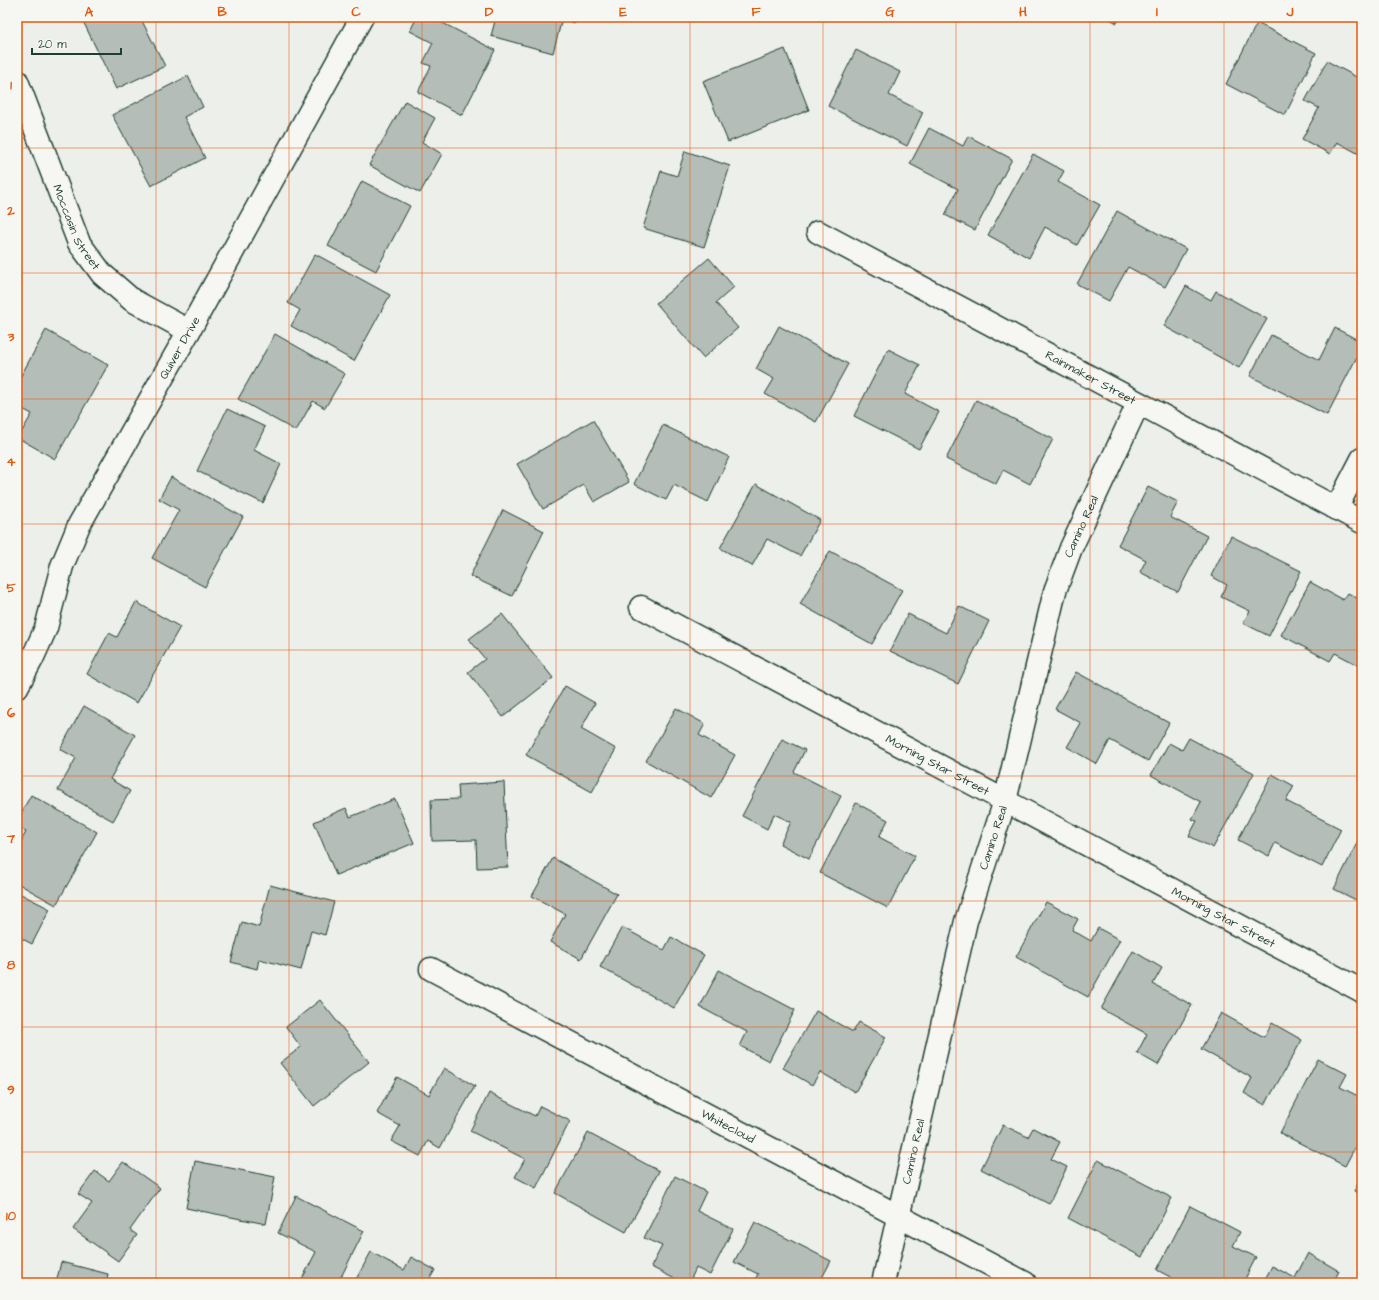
<svg xmlns="http://www.w3.org/2000/svg" width="1379" height="1300" font-family="'Architects Daughter',sans-serif">
<rect width="100%" height="100%" fill="#edefea"/>
<filter id="ink" filterUnits="userSpaceOnUse"><feTurbulence type="fractalNoise" baseFrequency=".025" numOctaves="2"/><feDisplacementMap in="SourceGraphic" scale="8" xChannelSelector="R" yChannelSelector="G"/><feConvolveMatrix kernelMatrix="1 2 1 2 8 2 1 2 1" color-interpolation-filters="sRGB"/></filter>
<g filter="url(#ink)">
<g fill="#b4bdb8" stroke="#1f3d34">
<path d="M81 17H140L165 66 116 89Z"/>
<path d="M417 17H431L495 50 462 115 418 92 431 66 423 63 433 43 410 31Z"/>
<path d="M496 17H576L575 23 562 19 553 53 491 36Z"/>
<path d="M1106 17H1120L1117 23Z"/>
<path d="M1257 23 1316 53 1285 115 1226 84Z"/>
<path d="M785 49 809 110 728 142 703 81Z"/>
<path d="M856 50 900 72 889 95 923 112 907 146 828 106Z"/>
<path d="M1327 61 1362 80 1361 155 1337 142 1330 154 1302 139 1319 108 1305 101Z"/>
<path d="M188 76 203 107 184 117 205 158 151 186 112 115Z"/>
<path d="M405 101 435 118 422 142 442 154 420 193 369 165Z"/>
<path d="M929 128 963 146 968 136 1012 159 975 230 945 215 958 189 910 164Z"/>
<path d="M685 151 730 166 704 247 643 228 661 171 677 176Z"/>
<path d="M1033 154 1064 171 1058 182 1100 205 1077 245 1045 227 1029 258 988 235Z"/>
<path d="M362 181 410 206 376 271 328 246Z"/>
<path d="M1117 211 1186 249 1165 287 1128 267 1109 301 1077 284Z"/>
<path d="M315 254 390 295 354 361 291 326 300 310 288 303Z"/>
<path d="M709 258 734 287 716 303 738 328 703 358 656 303Z"/>
<path d="M1186 286 1211 300 1216 291 1267 319 1239 368 1164 326Z"/>
<path d="M779 326 848 364 816 422 765 394 774 379 756 369Z"/>
<path d="M1335 328 1362 342V347L1327 415 1250 376 1271 335 1319 360Z"/>
<path d="M46 330 108 365 55 459 18 438 32 414 17 406V383Z"/>
<path d="M275 334 345 374 325 408 313 401 296 431 238 399Z"/>
<path d="M888 349 920 365 905 394 939 412 919 449 854 416Z"/>
<path d="M976 400 1053 439 1030 484 1003 470 996 484 946 459Z"/>
<path d="M227 409 265 427 254 450 281 464 263 503 197 471Z"/>
<path d="M593 420 629 482 594 502 584 485 543 509 517 464Z"/>
<path d="M663 425 729 457 708 502 674 485 666 500 634 484Z"/>
<path d="M171 477 243 517 205 587 152 558 179 510 159 499Z"/>
<path d="M756 484 820 520 800 556 767 539 752 566 720 548Z"/>
<path d="M1148 487 1178 502 1170 517 1207 536 1178 592 1140 572 1146 560 1118 545Z"/>
<path d="M503 510 544 531 512 596 470 576Z"/>
<path d="M1231 536 1301 571 1269 636 1243 623 1250 611 1221 597 1227 585 1211 576Z"/>
<path d="M830 551 902 590 872 644 800 604Z"/>
<path d="M1310 582 1343 600 1348 593 1362 601V667L1335 653 1330 661 1281 635Z"/>
<path d="M136 602 180 627 137 703 87 674 109 633 117 637Z"/>
<path d="M959 606 989 621 958 684 890 651 908 614 946 633Z"/>
<path d="M502 614 553 678 503 717 468 672 485 659 469 639Z"/>
<path d="M1076 672 1169 723 1148 761 1110 740 1097 764 1067 747 1081 723 1055 709Z"/>
<path d="M565 686 595 703 581 729 616 749 592 792 526 755Z"/>
<path d="M84 706 135 735 110 779 130 791 113 821 58 790 76 758 60 749Z"/>
<path d="M676 708 705 724 699 735 735 755 711 798 646 761Z"/>
<path d="M1189 738 1254 773 1213 848 1189 836 1197 821 1192 819 1201 802 1151 775 1169 743 1182 750Z"/>
<path d="M782 739 805 750 794 772 841 796 809 859 780 844 791 822 774 814 767 829 742 816Z"/>
<path d="M1272 774 1294 786 1286 801 1341 829 1322 867 1275 843 1269 856 1238 840Z"/>
<path d="M504 782 508 867 477 868 476 840 432 841 431 800 459 799 458 785Z"/>
<path d="M31 795 97 832 56 905 17 883V849L26 832 17 827V820Z"/>
<path d="M395 799 414 843 336 875 314 822 346 808 350 817Z"/>
<path d="M856 803 888 820 879 837 915 856 888 908 820 873Z"/>
<path d="M1362 833V903L1334 889Z"/>
<path d="M553 858 617 894 581 959 550 942 565 914 532 896Z"/>
<path d="M270 885 334 902 325 935 311 931 301 970 259 959 257 969 231 962 242 922 259 927Z"/>
<path d="M17 892 50 909 32 944 17 936Z"/>
<path d="M1046 902 1078 919 1072 930 1091 941 1098 928 1120 940 1088 997 1016 957Z"/>
<path d="M622 927 664 950 671 937 704 955 674 1008 600 967Z"/>
<path d="M1133 951 1162 968 1153 984 1192 1005 1158 1065 1137 1053 1147 1034 1101 1009Z"/>
<path d="M719 970 795 1010 769 1061 740 1046 747 1032 700 1007Z"/>
<path d="M320 1000 369 1062 314 1106 280 1063 301 1047 286 1027Z"/>
<path d="M816 1011 853 1032 859 1022 886 1037 855 1092 820 1072 812 1085 783 1068Z"/>
<path d="M1221 1013 1264 1037 1272 1023 1302 1040 1265 1105 1244 1093 1252 1078 1201 1049Z"/>
<path d="M1318 1059 1347 1074 1340 1087 1362 1098V1134L1345 1166 1280 1133Z"/>
<path d="M444 1068 475 1086 440 1148 428 1141 420 1156 391 1141 400 1126 377 1113 397 1077 429 1095Z"/>
<path d="M489 1093 535 1116 540 1106 570 1121 536 1188 515 1177 525 1159 470 1131Z"/>
<path d="M1003 1125 1028 1137 1033 1128 1060 1142 1051 1159 1067 1167 1049 1204 981 1169Z"/>
<path d="M588 1133 659 1171 626 1232 555 1193Z"/>
<path d="M1098 1160 1172 1198 1142 1257 1068 1218Z"/>
<path d="M195 1161 275 1177 266 1224 186 1208Z"/>
<path d="M123 1162 160 1188 130 1230 137 1235 118 1261 73 1229 92 1203 78 1194 95 1171 109 1181Z"/>
<path d="M675 1176 706 1192 697 1211 733 1229 710 1275 696 1268 689 1283H683L651 1267 662 1246 644 1238Z"/>
<path d="M1362 1177V1195L1354 1191Z"/>
<path d="M296 1196 364 1231 338 1283H311L302 1279 316 1252 278 1233Z"/>
<path d="M1190 1206 1240 1232 1233 1246 1256 1257 1243 1283H1182L1157 1270Z"/>
<path d="M755 1222 831 1261 819 1283H753L758 1274 734 1262Z"/>
<path d="M371 1252 404 1270 411 1257 435 1270 428 1282 430 1283H354Z"/>
<path d="M1308 1253 1339 1271 1333 1283H1263L1272 1266 1295 1278Z"/>
<path d="M61 1262 108 1274 106 1283H56Z"/>
</g>
<g fill="none" stroke-linecap="round" stroke-linejoin="round">
<defs>
<g id="minor">
<path id="s1" d="M17 81 79 243 102 274 132 300 189 331"/>
<path id="s2" d="M818 232 1362 522"/>
<path d="M1336 509 1362 459"/>
<path id="s3" d="M641 607 1362 991"/>
<path id="s4" d="M17 687 33 657 46 628 62 566 79 525 189 331 362 17"/>
<path id="s5" d="M431 969 1025 1283"/>
<path id="s6" d="M883 1283 966 921 1005 801 1055 591 1071 548 1138 404"/>
</g>
</defs>
<use href="#minor" stroke="#1f3d34" stroke-width="25"/>
<use href="#minor" stroke="#f6f6f2" stroke-width="22"/>
</g>
</g>
<path fill="none" stroke="#e8590c" stroke-width="1" stroke-opacity="0.55" d="M156 17V1283M289 17V1283M422 17V1283M556 17V1283M690 17V1283M823 17V1283M956 17V1283M1090 17V1283M1224 17V1283M17 148H1362M17 273H1362M17 399H1362M17 524H1362M17 650H1362M17 776H1362M17 901H1362M17 1027H1362M17 1152H1362"/>
<g text-anchor="middle" dominant-baseline="central" stroke-width="4" stroke-linejoin="round" paint-order="stroke">
<g font-size="12" fill="#1f3d34" stroke="#f6f6f2">
<text stroke="none"><textPath href="#s1" startOffset="158">Moccasin Street</textPath></text>
<text stroke="none"><textPath href="#s4" startOffset="378">Quiver Drive</textPath></text>
<text stroke="none"><textPath href="#s2" startOffset="309">Rainmaker Street</textPath></text>
<text stroke="none"><textPath href="#s6" startOffset="783">Camino Real</textPath></text>
<text stroke="none"><textPath href="#s3" startOffset="336">Morning Star Street</textPath></text>
<text stroke="none"><textPath href="#s6" startOffset="459">Camino Real</textPath></text>
<text stroke="none"><textPath href="#s3" startOffset="660">Morning Star Street</textPath></text>
<text stroke="none"><textPath href="#s5" startOffset="336">Whitecloud</textPath></text>
<text stroke="none"><textPath href="#s6" startOffset="135">Camino Real</textPath></text>
</g>
</g>
<rect width="1379" height="1300" fill="none" stroke="#f6f6f2" stroke-width="44"/>
<path d="M32 48v6h89v-6" fill="none" stroke="#1f3d34" stroke-width="2"/>
<text x="38" y="48" font-size="12" fill="#1f3d34" stroke="#f6f6f2" stroke-width="3" paint-order="stroke">20 m</text>
<rect x="22" y="22" width="1335" height="1256" fill="none" stroke="#e8590c" stroke-width="1.5"/>
<g font-size="13" text-anchor="middle" font-weight="bold" fill="#e8590c">
<text x="89" y="16">A</text>
<text x="222" y="16">B</text>
<text x="356" y="16">C</text>
<text x="489" y="16">D</text>
<text x="623" y="16">E</text>
<text x="756" y="16">F</text>
<text x="890" y="16">G</text>
<text x="1023" y="16">H</text>
<text x="1157" y="16">I</text>
<text x="1290" y="16">J</text>
<text x="11" y="89">1</text>
<text x="11" y="215">2</text>
<text x="11" y="341">3</text>
<text x="11" y="466">4</text>
<text x="11" y="592">5</text>
<text x="11" y="717">6</text>
<text x="11" y="843">7</text>
<text x="11" y="969">8</text>
<text x="11" y="1094">9</text>
<text x="11" y="1220">10</text>
</g>
</svg>
